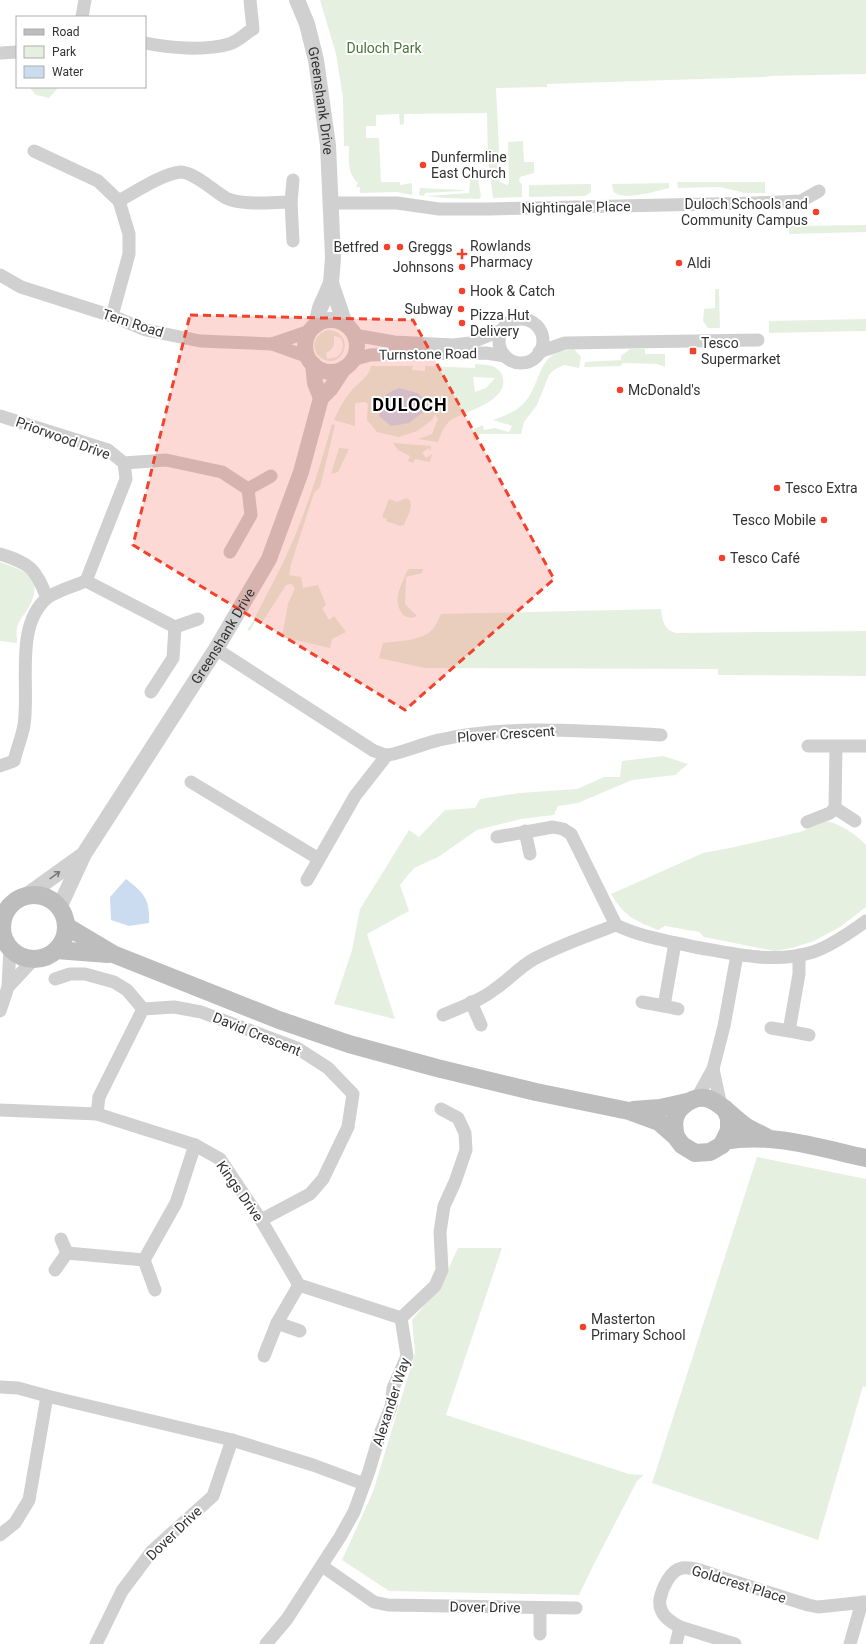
<svg xmlns="http://www.w3.org/2000/svg" width="866" height="1644" font-family="Roboto,sans-serif">
<rect width="100%" height="100%" fill="#fff"/>
<g fill="#e6f0e1" fill-rule="evenodd">
<path d="M320 0H866V74L771 76 765 77 547 84V87L496 88 499 149 497 170 500 182 507 185 509 183 508 142 523 141 524 162H534V173L520 177 519 181 522 185V197L493 198 488 160 487 113 404 114V124L400 125 399 114 376 115V126H366V138H379L381 182H400V185L412 183V195L396 192 360 193V187H356L358 183C347 173 349 160 349 146H344L343 97 336 54Z"/>
<path d="M29 87H57V89L49 98 36 95Z"/>
<path d="M477 172 481 196 479 199 443 198 427 196 469 193 470 179H477Z"/>
<path d="M677 182H765V193H745L720 187 678 188Z"/>
<path d="M669 183V188C656 191 622 202 613 191L612 184Z"/>
<path d="M591 184V192L585 196 529 197V185Z"/>
<path d="M420 188 463 190V191L425 193 424 196 419 195Z"/>
<path d="M866 225V232L789 234V226Z"/>
<path d="M715 289H719L720 328H708L703 321 704 309 715 308Z"/>
<path d="M866 319V331L769 333V321Z"/>
<path d="M329 330C357 334 343 370 323 359 319 357 316 354 315 350 312 340 320 332 329 330ZM334 336 341 338C344 345 344 351 337 357L327 359 326 353C335 348 334 345 334 336Z"/>
<path d="M574 349 581 357 579 368 564 365 554 370 549 375 537 405 524 422 521 434H480L475 441 473 438 474 429 483 425 484 430 495 428 509 432 512 426 493 420C504 416 515 412 523 404 538 390 538 361 556 353 561 351 568 350 574 349Z"/>
<path d="M630 349H645V354H665V367L657 364 623 363 620 366 584 367 585 362 621 360V356Z"/>
<path d="M475 364C486 365 497 364 502 375 512 401 465 411 451 420 444 425 441 434 438 442L418 439 432 434 438 419 435 414 432 420 417 431 399 437 377 432 367 420 368 404 365 402 355 403V426L334 420C339 409 344 399 352 390 358 383 370 376 371 366H413L412 370 425 371V366L475 368ZM473 377 495 378 486 388 475 392Z"/>
<path d="M332 424 335 425 320 487 314 493 291 564 289 575 301 577 303 588 318 585 326 605 322 608 329 620 334 616 346 632 332 639 330 648 282 637 288 604 295 588 291 584 286 585 261 624 255 622 250 631 247 630 252 623C268 592 286 560 299 526 312 493 322 459 332 424Z"/>
<path d="M393 443 431 446 430 451 428 448 422 453 426 458 432 454 430 462 415 459 413 463 408 461 410 456 398 450Z"/>
<path d="M339 448 349 449 338 472 331 474Z"/>
<path d="M406 498 410 500C413 508 407 517 404 525L400 526 386 521 387 519 382 517 389 499 397 502Z"/>
<path d="M0 562C20 569 44 576 31 603 27 612 20 618 17 627 16 632 17 638 17 643L0 641Z"/>
<path d="M409 569H423L422 573 406 577 405 604 417 616 412 618 404 616C391 600 401 587 407 571Z"/>
<path d="M661 609C662 620 664 630 676 633L866 631V676L718 675V669L425 668 379 658 383 643C397 641 415 641 427 634 434 630 438 621 441 614Z"/>
<path d="M663 756 688 764 675 775 632 780 578 803 558 806 554 815 521 819 477 830 438 857 414 868 400 885 409 911 367 934 395 1019 334 1004 352 950 360 909 409 830 419 837 445 810 475 808 480 799 519 793 577 789 604 777H620L622 761Z"/>
<path d="M827 821C842 825 856 834 866 845V907L840 927 814 941 792 948 774 951 704 937 699 932 665 926 658 930C634 920 625 917 611 894L703 853 730 848 800 832Z"/>
<path d="M757 1157 866 1179V1387L863 1386 818 1540 652 1483Z"/>
<path d="M458 1248H502L446 1415 629 1474 644 1475 637 1481 592 1568 579 1595 389 1591 342 1560 373 1492 415 1353 412 1320 440 1287Z"/>
</g>
<g fill="#ccdcf0">
<path d="M399 388 417 393 426 400 424 411 409 423 391 426 379 416C381 398 382 395 399 388Z"/>
<path d="M126 879C144 893 150 899 149 923L129 926 111 920 110 897Z"/>
</g>
<g fill="none" stroke-linecap="round" stroke-linejoin="round">
<g stroke="#d0d0d0" stroke-width="13">
<path d="M82 17 85 0"/>
<path d="M145 43C169 48 205 51 229 44 237 42 246 33 253 29L250 0"/>
<path d="M0 53 17 52"/>
<path d="M34 151 98 181 119 201 129 234V254L112 316"/>
<path d="M293 180 291 202 293 241"/>
<path d="M119 201C135 192 164 173 181 172 194 172 215 192 226 198 242 206 273 202 291 202"/>
<path d="M331 203H397L439 209H489L755 203 801 201 819 191"/>
<path d="M0 275 21 287 112 316 146 330 200 341 272 344 308 357"/>
<circle cx="521" cy="341" r="22"/>
<path d="M354 335 394 342 453 345 470 343 502 330"/>
<path d="M272 344 310 331"/>
<path d="M539 352 565 343 758 340"/>
<path d="M352 360 370 355 393 354 486 353 505 356"/>
<path d="M0 416 108 450 124 463 126 479 86 581C76 585 54 592 47 598 14 626 30 687 24 725 22 737 17 748 14 761L0 766"/>
<path d="M124 463 166 460 222 472 248 489"/>
<path d="M230 552 251 515 248 489 271 476"/>
<path d="M0 554C31 564 35 568 47 598"/>
<path d="M86 581 175 627"/>
<path d="M216 649 374 751C378 752 382 754 386 755 393 756 428 742 439 740 511 724 587 731 661 735"/>
<path d="M151 692 173 658 175 627 198 619"/>
<path d="M808 746H866"/>
<path d="M191 782 319 859"/>
<path d="M835 808 855 821"/>
<path d="M807 822 830 813 835 808 836 747"/>
<path d="M525 831 530 854"/>
<path d="M497 837 553 827 563 829 571 834 616 925"/>
<path d="M307 880 355 796 387 755"/>
<path d="M616 925C641 937 668 941 695 947 734 954 774 964 813 952 831 946 851 932 866 921"/>
<path d="M799 955V974L789 1031 809 1035"/>
<path d="M55 979 70 974H85L114 982 127 990 143 1009"/>
<path d="M8 987 35 958"/>
<path d="M471 1002 481 1025"/>
<path d="M642 1002 664 1006 675 943"/>
<path d="M664 1006 678 1009"/>
<path d="M0 1011 8 987 10 948"/>
<path d="M443 1015C461 1007 480 1001 495 989 509 980 518 968 534 959 560 945 589 935 616 925"/>
<path d="M771 1028 789 1031"/>
<path d="M713 1069 721 1106"/>
<path d="M697 1098 713 1069 724 1026 737 955"/>
<path d="M0 1110 97 1114 195 1145 220 1159 261 1220 299 1285 401 1318"/>
<path d="M97 1114 99 1097 143 1009 174 1007 201 1012 297 1048 328 1068 353 1094 348 1127 323 1179 310 1194 261 1220"/>
<path d="M61 1239 67 1253"/>
<path d="M67 1253 144 1260 176 1203 195 1145"/>
<path d="M144 1260 155 1290"/>
<path d="M55 1270 67 1253"/>
<path d="M401 1318 435 1286 442 1270 440 1232 444 1206 455 1182 466 1150 465 1133 458 1118 441 1109"/>
<path d="M277 1323 300 1331"/>
<path d="M264 1356 277 1323 299 1285"/>
<path d="M0 1387 18 1388 47 1396 232 1440 313 1465 364 1484"/>
<path d="M0 1535 15 1523 29 1500 47 1396"/>
<path d="M322 1566 374 1602 388 1605 576 1608"/>
<path d="M540 1608V1634"/>
<path d="M680 1627 735 1644"/>
<path d="M96 1644 122 1591 152 1551 213 1496 232 1440"/>
<path d="M266 1644 287 1619 340 1537 354 1512 369 1471 380 1434 391 1407 393 1388 407 1356 401 1318"/>
<path d="M676 1644 680 1627C669 1621 658 1614 660 1599 662 1589 670 1570 682 1568 694 1566 711 1574 723 1578 752 1587 780 1596 808 1605L818 1607 866 1602"/>
<path d="M850 1644 862 1602"/>
</g>
<g stroke="#d0d0d0" stroke-width="16">
<path id="s1" d="M297 0 307 24 316 60 328 145 333 258 331 283 320 308 316 325"/>
<path d="M331 283 345 324"/>
<circle cx="331" cy="346" r="26"/>
<path d="M313 364 315 383 321 398"/>
<path d="M26 896 83 855"/>
<path id="s2" d="M59 908 84 854 216 649 269 559 301 472 321 398 331 388 344 368"/>
</g>
<g stroke="#bdbdbd" stroke-width="18">
<circle cx="34" cy="927" r="32"/>
<path d="M66 926 113 954 279 1020 349 1044 437 1068 536 1092 629 1111 659 1122 676 1137 682 1145 695 1153 710 1152 722 1145 729 1130V1118L725 1109"/>
<path d="M56 950 108 954"/>
<path d="M633 1110 660 1108 687 1102"/>
<path d="M676 1137C673 1125 673 1114 683 1106 708 1084 724 1111 744 1125 751 1130 759 1133 766 1137"/>
<path d="M724 1141C772 1132 820 1148 866 1158"/>
</g>
</g>
<defs><path id="oneway-shaft" d="M-6 0H5M1.5-3L5.5 0L1.5 3" fill="none" stroke-width="1.6" stroke-linecap="round" stroke-linejoin="round"/></defs>
<use stroke="#7a7a7a" href="#oneway-shaft" transform="translate(55 875) rotate(-36)"/>
<path fill="#f3412c" fill-opacity="0.2" stroke="#f3412c" stroke-width="3" stroke-dasharray="8 5" stroke-linejoin="round" d="M190 315 413 320 554 579 405 710 133 545Z"/>
<g fill="#f3412c" stroke="#fff" stroke-width="1.5">
<circle cx="423" cy="165" r="4"/>
<circle cx="816" cy="212" r="4"/>
<circle cx="387" cy="247" r="4"/>
<circle cx="400" cy="247" r="4"/>
<path d="M460 248h4v4h4v4h-4v4h-4v-4h-4v-4h4z"/>
<circle cx="679" cy="263" r="4"/>
<circle cx="462" cy="267" r="4"/>
<circle cx="462" cy="291" r="4"/>
<circle cx="461" cy="309" r="4"/>
<circle cx="462" cy="323" r="4"/>
<rect x="689" y="347" width="8" height="8" rx="2"/>
<circle cx="620" cy="390" r="4"/>
<circle cx="777" cy="488" r="4"/>
<circle cx="824" cy="520" r="4"/>
<circle cx="722" cy="558" r="4"/>
<circle cx="583" cy="1327" r="4"/>
</g>
<g text-anchor="middle" dominant-baseline="central" stroke-width="4" stroke-linejoin="round" paint-order="stroke">
<g font-size="14" fill="#4b743b" stroke="#fff">
<text x="384" y="48">Duloch Park</text>
</g>
<g font-size="14" fill="#333" stroke="#fff">
<text stroke="none"><textPath href="#s1" startOffset="104">Greenshank Drive</textPath></text>
<text transform="translate(576 207) rotate(-1)">Nightingale Place</text>
<text transform="translate(133 323) rotate(18)">Tern Road</text>
<text transform="translate(428 354) rotate(-1)">Turnstone Road</text>
<text transform="translate(63 438) rotate(20)">Priorwood Drive</text>
<text stroke="none"><textPath href="#s2" startOffset="318">Greenshank Drive</textPath></text>
<text transform="translate(506 734) rotate(-4)">Plover Crescent</text>
<text transform="translate(257 1034) rotate(22)">David Crescent</text>
<text transform="translate(240 1191) rotate(55)">Kings Drive</text>
<text transform="translate(391 1402) rotate(-72)">Alexander Way</text>
<text transform="translate(174 1533) rotate(-44)">Dover Drive</text>
<text transform="translate(739 1584) rotate(17)">Goldcrest Place</text>
<text transform="translate(485 1607) rotate(1)">Dover Drive</text>
</g>
<g font-size="14" fill="#333" stroke="#fff" text-anchor="start">
<text x="431" y="157">Dunfermline<tspan x="431" dy="16">East Church</tspan></text>
<text x="808" y="204" text-anchor="end">Duloch Schools and<tspan x="808" dy="16">Community Campus</tspan></text>
<text x="470" y="246">Rowlands<tspan x="470" dy="16">Pharmacy</tspan></text>
<text x="379" y="247" text-anchor="end">Betfred</text>
<text x="408" y="247">Greggs</text>
<text x="687" y="263">Aldi</text>
<text x="454" y="267" text-anchor="end">Johnsons</text>
<text x="470" y="291">Hook &amp; Catch</text>
<text x="453" y="309" text-anchor="end">Subway</text>
<text x="470" y="315">Pizza Hut<tspan x="470" dy="16">Delivery</tspan></text>
<text x="701" y="343">Tesco<tspan x="701" dy="16">Supermarket</tspan></text>
<text x="628" y="390">McDonald's</text>
<text x="785" y="488">Tesco Extra</text>
<text x="816" y="520" text-anchor="end">Tesco Mobile</text>
<text x="730" y="558">Tesco Café</text>
<text x="591" y="1319">Masterton<tspan x="591" dy="16">Primary School</tspan></text>
</g>
<g font-size="18" font-weight="bold" letter-spacing="1" fill="#000" stroke="#fff">
<text x="410" y="404">DULOCH</text>
</g>
</g>
<rect x="16" y="16" width="130" height="72" fill="#ffffff" stroke="#adadad"/>
<rect x="24" y="29" width="20" height="6" fill="#bdbdbd" stroke="#adadad"/>
<text x="52" y="36" font-size="12" fill="#333333">Road</text>
<rect x="24" y="46" width="20" height="12" fill="#e6f0e1" stroke="#adadad"/>
<text x="52" y="56" font-size="12" fill="#333333">Park</text>
<rect x="24" y="66" width="20" height="12" fill="#ccdcf0" stroke="#adadad"/>
<text x="52" y="76" font-size="12" fill="#333333">Water</text>
</svg>
